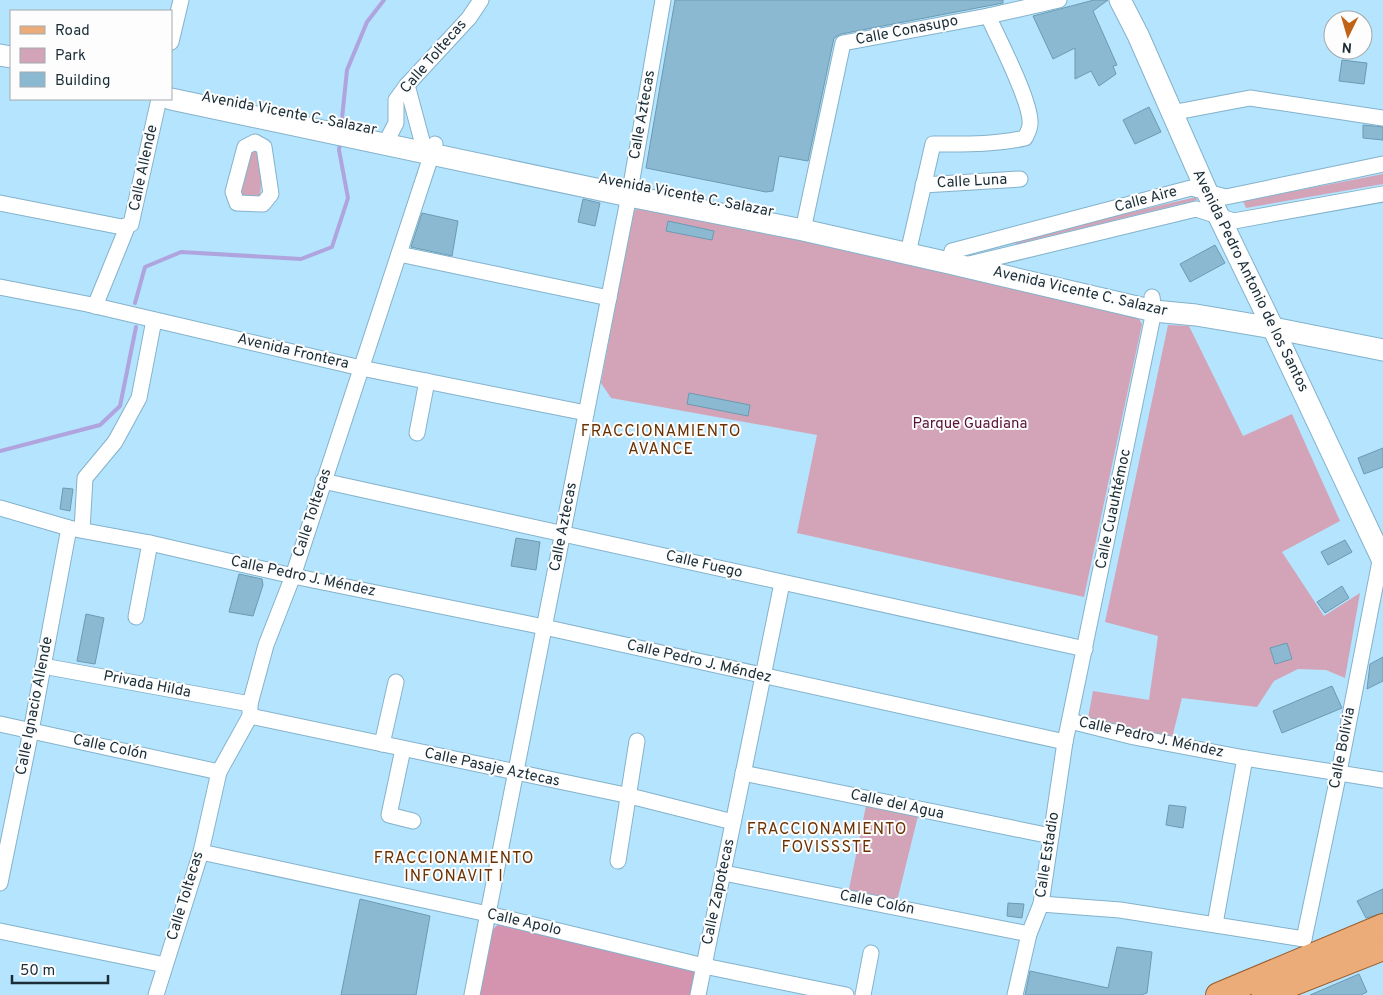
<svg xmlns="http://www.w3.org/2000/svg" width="1383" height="995" font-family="Overpass,sans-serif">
<rect width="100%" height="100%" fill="#b4e4fe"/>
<g fill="#d3a4b7">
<path d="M254 151H259L266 182H261L260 200 239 197 250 154Z"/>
<path d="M1383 174V184L1246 208 1243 201Z"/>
<path d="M1196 197 1197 200 1017 244 1008 241Z"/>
<path d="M646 206 1136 314 1142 324 1084 597 797 533 817 435 611 398 601 383 632 217 635 210 640 207Z"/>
<path d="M1168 325 1189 326 1243 436 1292 414 1340 521 1282 552 1324 616 1360 593 1345 678 1326 670 1298 669 1274 681 1257 707 1182 698 1172 738 1088 718 1093 691 1149 700 1158 636 1105 622Z"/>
<path d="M867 801 919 812 896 905 848 894Z"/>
</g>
<path fill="#d494af" d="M501 924 699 970 694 995H480L492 931 496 926Z"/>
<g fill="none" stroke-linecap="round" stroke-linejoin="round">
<g stroke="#afa4de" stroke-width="4">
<path d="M341 128 347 70 367 22 384 0"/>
<path d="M135 303 145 267 181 252 301 259 332 247 348 198 339 150 340 143"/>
<path d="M0 451 100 425 120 406 136 327"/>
</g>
</g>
<g fill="#8bb9d2" stroke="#6c9ab2">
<path d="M675 0H1003V3L841 34 834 38 808 161 779 156 773 191 766 192 646 168Z"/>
<path d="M1094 0H1108L1093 11 1117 65 1113 66 1116 74 1099 86 1091 71 1075 79V48L1053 59 1033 16Z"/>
<path d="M1342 60 1367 63 1364 84 1339 81Z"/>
<path d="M1149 107 1161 132 1135 144 1123 120Z"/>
<path d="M1363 125 1383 127V140L1363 138Z"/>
<path d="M583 199 600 203 595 226 578 222Z"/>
<path d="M422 213 458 221 452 256 411 247Z"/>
<path d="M668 221 714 231 712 240 666 231Z"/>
<path d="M1215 245 1225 263 1190 282 1180 264Z"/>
<path d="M689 393 750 405 748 416 687 404Z"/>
<path d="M1383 448V467L1364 474 1358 458Z"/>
<path d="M63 488 73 489 70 511 60 509Z"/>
<path d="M516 538 540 542 536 570 511 566Z"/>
<path d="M1345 540 1352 552 1328 565 1321 552Z"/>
<path d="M239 574 262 579 263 585 253 616 229 612Z"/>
<path d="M1342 586 1349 598 1325 613 1317 602Z"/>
<path d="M86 614 104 618 95 664 77 661Z"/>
<path d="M1287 643 1292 659 1275 664 1270 648Z"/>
<path d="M1383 657V681L1367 689 1370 664Z"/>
<path d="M1332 686 1342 708 1282 733 1273 711Z"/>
<path d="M1169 805 1186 807 1183 828 1166 825Z"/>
<path d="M1383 889V913L1366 918 1357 901Z"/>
<path d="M360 899 430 916 416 995H341Z"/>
<path d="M1008 903 1024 904 1022 918 1007 916Z"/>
<path d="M1117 947 1152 952 1147 993 1141 995H1025L1030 971 1108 988Z"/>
<path d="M1359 974 1367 992 1361 995H1310Z"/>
</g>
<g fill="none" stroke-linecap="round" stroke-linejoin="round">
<defs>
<g id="street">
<path d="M171 42 181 0"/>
<path d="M407 85 422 141"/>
<path d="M1171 113 1250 98 1383 118"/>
<path d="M255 142 264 147 271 194 263 204 237 203 233 192 245 147Z"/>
<path d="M385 144 396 123V100L407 85 469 18 481 0"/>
<path d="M923 185 1020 179"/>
<path d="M0 203 122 227 131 224 159 99"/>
<path d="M803 230 843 43 988 16 1059 0"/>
<path d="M908 253 933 144C964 144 994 145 1025 138 1027 134 1030 129 1030 124 1032 103 998 38 988 16"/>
<path d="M399 254 609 298"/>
<path d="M949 263 952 251 1191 188 1226 197 1383 164"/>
<path d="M965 265 1196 209 1234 221 1383 194"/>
<path d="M0 287 87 304 361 368 586 413"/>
<path d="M95 306 128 225"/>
<path d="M417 433 427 381"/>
<path d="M323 481C577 536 831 593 1085 649"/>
<path d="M0 508 69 528 150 543 293 576 544 627 1065 742"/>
<path d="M82 530 85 478 115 442 139 398 154 320"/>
<path d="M136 617 150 543"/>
<path d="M43 666 250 704"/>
<path d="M250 716 630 796 733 822"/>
<path d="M1070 721 1134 737 1245 758 1383 780"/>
<path d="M0 724 219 772"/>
<path d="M382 744 396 682"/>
<path d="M403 749 389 815 413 821"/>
<path d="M743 773 1051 836"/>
<path d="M201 852 488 914 704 966 846 995"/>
<path d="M618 861 637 741"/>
<path d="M724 873 1029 934"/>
<path d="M0 883 31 731 69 528"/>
<path d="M1041 904 1120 910 1304 939"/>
<path d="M1215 924 1245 758"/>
<path d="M0 931 165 965"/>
<path d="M1304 939 1339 772 1381 556"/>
<path d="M156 995 201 852 219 772 250 716V704L266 645 293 576 435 144"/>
<path d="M472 995 631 185 663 0"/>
<path d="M698 995 782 583"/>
<path d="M863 995 871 953"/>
<path d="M1015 995 1029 934 1041 904 1065 742 1154 311 1152 297"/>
</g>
<g id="secondary">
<path d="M1120 0 1138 35 1207 192 1273 328 1383 561"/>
<path d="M0 55 11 57"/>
<path d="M171 99 629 196 803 230 949 263 1154 311 1196 315 1273 328 1383 350"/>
</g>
<g id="primary">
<path d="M1218 995 1383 926"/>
<path d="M1264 995 1383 948"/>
</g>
</defs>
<use href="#street" stroke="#84b2cb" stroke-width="17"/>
<use href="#secondary" stroke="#84b2cb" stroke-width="23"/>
<use href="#primary" stroke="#995b29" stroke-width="26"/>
<use href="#street" stroke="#fff" stroke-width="15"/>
<use href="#secondary" stroke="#fff" stroke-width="21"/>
<use href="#primary" stroke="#ebac7a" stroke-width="24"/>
</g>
<g text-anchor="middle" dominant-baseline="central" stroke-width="4" stroke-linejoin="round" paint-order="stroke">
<g font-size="15" fill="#1a2d37" stroke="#fdfdfd">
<text transform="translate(907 31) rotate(-11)">Calle Conasupo</text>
<text transform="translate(434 57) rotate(-49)">Calle Toltecas</text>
<text transform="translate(289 114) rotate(11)">Avenida Vicente C. Salazar</text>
<text transform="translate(643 115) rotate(-80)">Calle Aztecas</text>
<text transform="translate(144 168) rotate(-78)">Calle Allende</text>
<text transform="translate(972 182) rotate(-3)">Calle Luna</text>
<text transform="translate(686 196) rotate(11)">Avenida Vicente C. Salazar</text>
<text transform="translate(1146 200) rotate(-15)">Calle Aire</text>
<text transform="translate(1250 281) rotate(64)">Avenida Pedro Antonio de los Santos</text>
<text transform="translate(1080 292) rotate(13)">Avenida Vicente C. Salazar</text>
<text transform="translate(293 352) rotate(13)">Avenida Frontera</text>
<text transform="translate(1114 509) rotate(-78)">Calle Cuauhtémoc</text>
<text transform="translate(313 513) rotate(-72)">Calle Toltecas</text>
<text transform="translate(564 527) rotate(-79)">Calle Aztecas</text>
<text transform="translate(704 565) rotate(13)">Calle Fuego</text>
<text transform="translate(303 577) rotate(12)">Calle Pedro J. Méndez</text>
<text transform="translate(699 662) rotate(13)">Calle Pedro J. Méndez</text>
<text transform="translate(147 685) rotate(11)">Privada Hilda</text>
<text transform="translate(35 706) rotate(-79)">Calle Ignacio Allende</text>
<text transform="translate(1151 738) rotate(12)">Calle Pedro J. Méndez</text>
<text transform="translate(110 748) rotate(12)">Calle Colón</text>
<text transform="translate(1343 748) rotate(-79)">Calle Bolivia</text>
<text transform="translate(492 768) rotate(12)">Calle Pasaje Aztecas</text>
<text transform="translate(897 805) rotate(12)">Calle del Agua</text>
<text transform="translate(1048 855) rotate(-81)">Calle Estadio</text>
<text transform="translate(719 892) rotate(-78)">Calle Zapotecas</text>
<text transform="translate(186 896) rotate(-73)">Calle Toltecas</text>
<text transform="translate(877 903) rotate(11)">Calle Colón</text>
<text transform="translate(524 923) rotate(13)">Calle Apolo</text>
</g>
<g font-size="15" fill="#5b1139" stroke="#fdfdfd">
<text x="970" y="424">Parque Guadiana</text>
</g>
<g font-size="16" letter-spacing="1" fill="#6b3100" stroke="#fdfdfd">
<text x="661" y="432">FRACCIONAMIENTO<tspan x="661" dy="18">AVANCE</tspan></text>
<text x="827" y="830">FRACCIONAMIENTO<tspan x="827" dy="18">FOVISSSTE</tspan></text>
<text x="454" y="859">FRACCIONAMIENTO<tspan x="454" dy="18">INFONAVIT I</tspan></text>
</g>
</g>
<rect x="10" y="10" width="162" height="90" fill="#fdfdfd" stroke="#a2aaae"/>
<rect x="20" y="26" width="25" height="8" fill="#ebac7a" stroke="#a2aaae"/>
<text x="55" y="35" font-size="15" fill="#1a2d37">Road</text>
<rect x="20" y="48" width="25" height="15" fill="#d3a4b7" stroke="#a2aaae"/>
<text x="55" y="60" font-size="15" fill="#1a2d37">Park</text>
<rect x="20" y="72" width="25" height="15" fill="#8bb9d2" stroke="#a2aaae"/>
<text x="55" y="85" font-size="15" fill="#1a2d37">Building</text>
<g transform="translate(1348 35) rotate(185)"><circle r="24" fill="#fdfdfd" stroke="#a2aaae"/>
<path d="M0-4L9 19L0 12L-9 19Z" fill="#c06317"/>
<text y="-8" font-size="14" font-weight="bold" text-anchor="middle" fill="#1a2d37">N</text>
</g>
<path d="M12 975v8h96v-8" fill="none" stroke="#1a2d37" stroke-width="2.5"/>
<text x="20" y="975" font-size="15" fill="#1a2d37" stroke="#fdfdfd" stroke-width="4" paint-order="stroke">50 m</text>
</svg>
